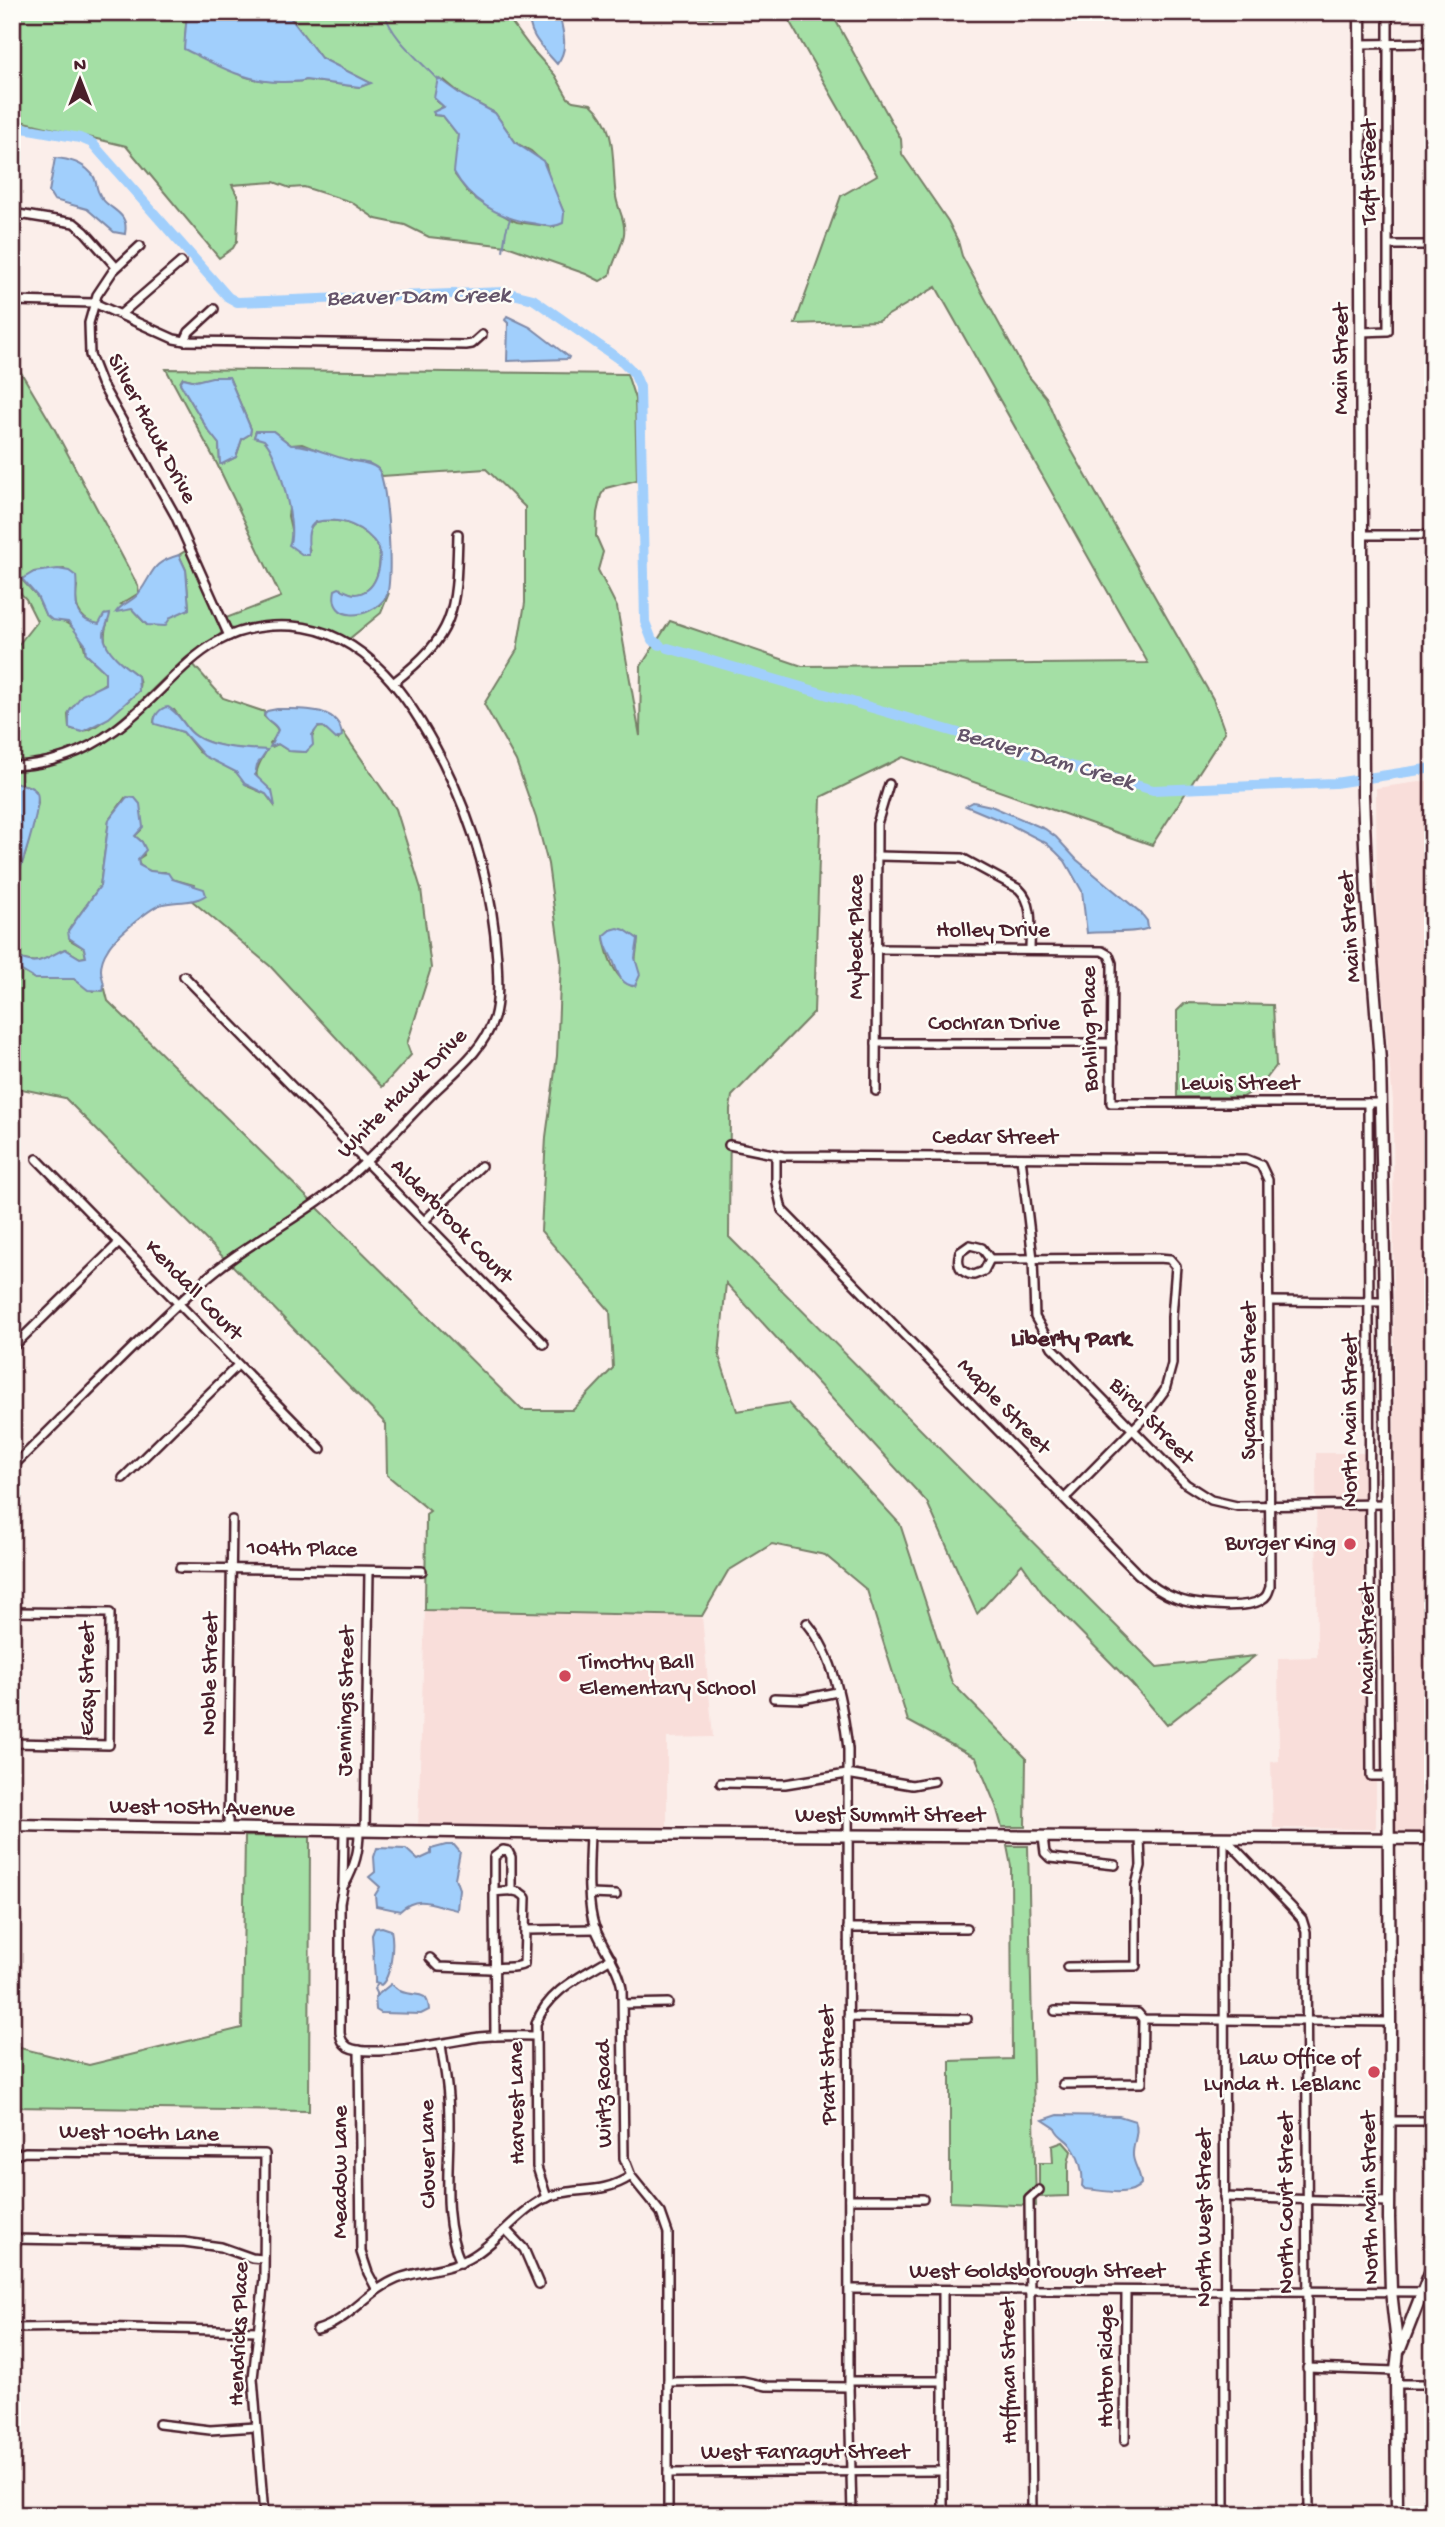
<svg xmlns="http://www.w3.org/2000/svg" width="1445" height="2527" font-family="'Gochi Hand',sans-serif">
<rect width="100%" height="100%" fill="#fbeeea"/>
<filter id="ink" filterUnits="userSpaceOnUse"><feTurbulence type="fractalNoise" baseFrequency=".0143" numOctaves="2"/><feDisplacementMap in="SourceGraphic" scale="14" xChannelSelector="R" yChannelSelector="G"/><feConvolveMatrix kernelMatrix="1 2 1 2 8 2 1 2 1" color-interpolation-filters="sRGB"/></filter>
<g filter="url(#ink)">
<g fill="#f9deda">
<path d="M1433 780V1105L1429 1106 1433 1112V1835H1396L1393 1101 1377 931 1376 788Z"/>
<path d="M1316 1453H1366L1367 1779 1376 1780V1827L1374 1829 1273 1828 1271 1762 1279 1761 1278 1658 1317 1657Z"/>
<path d="M425 1610 702 1616 713 1737 667 1738V1829L418 1828Z"/>
</g>
<g fill="#a4dfa5" stroke="#777f68" stroke-width="2" fill-rule="evenodd">
<path d="M12 12H187L185 39C221 63 238 84 284 81 293 81 298 83 306 80L360 87 370 83 321 58 286 12 502 13 509 19 530 47 555 75 568 98 573 101 591 104C619 129 611 164 616 197 618 210 626 220 624 234 622 248 613 260 610 275L600 281 586 274 507 246 429 237 405 225 376 219 351 202 304 187 290 188 274 182 232 185 239 199 237 241 233 248 219 258 126 146 12 119ZM444 80 463 96 495 113 516 143 531 151 546 165 549 179 564 213 554 227 517 222 510 219 470 195 455 175 458 135 443 116 434 115V112L444 106 436 101Z"/>
<path d="M634 12H831L901 139 902 154 948 221 958 241 962 256 1026 373 1046 397 1060 430 1213 699 1225 732 1152 845 903 757 821 797 814 1012 732 1096 730 1109 729 1237 1157 1667 1255 1656 1167 1725 1132 1684 1043 1594 1022 1564 977 1614 927 1502 726 1283 719 1356 737 1411 788 1403 900 1524 952 1683 1026 1758 1025 1827H1002L996 1806 976 1758 908 1721 867 1590 825 1555 772 1544 728 1571 702 1616 425 1610 426 1514 430 1511 387 1475 386 1424 231 1264 317 1207 522 1410H573L613 1368 610 1311 541 1231 546 1137 557 1056 561 960 548 864 536 818 516 761 484 704 517 650 525 603V507L486 469 382 476 378 469 370 464 336 458 302 444 291 445 273 431H256L254 437 264 439 275 455 290 502 288 516 293 538 310 551C306 543 307 526 316 522 341 517 365 526 379 548 382 565 377 591 357 594 349 595 344 589 335 590L380 605 389 593 381 613 349 639C323 626 294 619 264 623 253 624 243 628 232 629L226 618 281 597 217 464 166 369 627 374 635 399 637 480 606 488 601 495 597 513 596 536 603 552 598 570 617 607 640 736 641 666 670 621 802 666 1148 663 936 287 878 321 795 324 841 196 877 175 787 17 635 18ZM215 377H229L251 429 250 434 242 439 236 457 222 464 220 463 219 444 208 430 180 383 183 378 196 381ZM622 929 638 939 632 986C615 980 607 955 604 938L611 930Z"/>
<path d="M12 369H19L54 428 138 586 139 593 121 604 132 609 147 625 189 609 186 570 179 555 187 550 222 632C214 642 198 648 187 657 128 709 100 757 12 762V653L37 621 26 599 12 584ZM64 569 77 586C74 605 77 617 96 625L101 623 105 615 108 621C96 649 118 661 138 676 139 679 140 684 139 687 136 697 100 724 91 729 84 732 75 730 69 728L68 715 71 709 105 683V672L86 654C81 628 69 622 45 614L37 596 22 580 34 572Z"/>
<path d="M192 663 223 698 265 712 264 716C274 727 286 728 270 743L272 747 278 744 289 751 306 752 316 728 323 727 338 739 343 732 396 809 421 889 431 968 407 1044 411 1055 382 1087 270 966 191 900 198 899 194 885 172 879 165 872C155 872 138 872 138 859L144 855 142 842 135 836 141 830 140 809 125 798 109 820 100 886 70 928V940L84 948 86 957 80 958 65 949C43 960 36 968 12 954V888L25 855 38 803 36 791 28 786 12 782V770C98 764 135 719 192 663ZM174 710C180 717 185 726 191 732 206 748 247 750 267 750 241 792 271 771 274 805L266 794 249 787 236 772 199 752 183 732 154 722 155 717Z"/>
<path d="M12 965 35 979H74L93 991 105 989 108 1001 311 1201 224 1258 65 1098 12 1087Z"/>
<path d="M1185 1003 1273 1005 1276 1066 1260 1087 1243 1097H1177V1011Z"/>
<path d="M245 1836 310 1837 309 2111 12 2107V2046L89 2065 242 2028Z"/>
<path d="M1007 1846H1028L1036 2206 950 2202V2061L1012 2059 1011 1866Z"/>
<path d="M1063 2142 1071 2151 1068 2163V2196L1039 2197V2163H1053L1052 2146Z"/>
</g>
<g fill="#a1cffc" stroke="#7e89a8" stroke-width="2">
<path d="M187 12H286L321 58 371 83 360 87 352 86 306 80C298 83 292 81 284 82 246 83 217 65 184 49Z"/>
<path d="M530 12H559C562 30 570 48 557 64 544 49 526 34 530 12Z"/>
<path d="M438 78 463 96 495 113 516 143 543 161 564 213 563 223C552 229 544 225 531 223 499 218 469 200 454 172L458 135 443 116 435 115 433 112 444 107 434 98Z"/>
<path d="M55 158C68 159 81 162 90 172 97 178 95 183 98 191 105 211 130 209 125 234L114 232 87 209 54 200 49 192Z"/>
<path d="M507 316 530 327 569 357 568 359 507 361 508 323 505 320Z"/>
<path d="M212 377H229L251 429 250 434 242 439 236 457 222 464H220L219 444 208 430 180 383 183 378 196 381Z"/>
<path d="M256 431H273L291 445C311 444 331 457 353 461 361 462 372 463 378 469 388 480 394 585 386 597 370 620 328 623 335 590L339 588C344 590 349 594 355 594 377 593 382 565 379 548 365 526 341 517 316 522 305 528 309 544 309 555H303L289 545C298 528 278 453 264 440L254 437Z"/>
<path d="M179 555 186 570 189 609 171 617 165 626 147 625 132 609 116 612C122 603 132 602 138 594 155 573 148 564 179 555Z"/>
<path d="M58 569 69 571 76 576C79 597 67 619 99 624L104 615 110 614C109 621 104 628 104 635 104 651 126 667 138 676L139 691 109 718 82 732 69 728V712L82 695 105 684V672L86 654 85 644 68 622 52 620 45 614 37 596 22 579 34 572Z"/>
<path d="M168 707C179 713 183 724 191 732 207 748 246 749 267 750L257 765 255 775 272 791 275 806 266 794 245 784 236 772 204 756 183 732 155 724C152 717 161 707 168 707Z"/>
<path d="M277 709C299 709 340 705 342 736L336 739 323 727H318L312 735 313 745 306 752 289 751 278 744 270 747 278 730C275 722 266 722 264 714L267 711Z"/>
<path d="M13 782C21 785 33 785 37 793 42 806 20 874 12 888Z"/>
<path d="M127 797 135 798 140 804 143 827 135 836 142 842 146 850 138 859 139 865 150 871 168 873 172 879 204 889 206 895C195 903 177 901 163 904 153 905 112 940 108 949 104 955 101 963 101 970 101 978 106 983 103 991L88 990 74 979H35L12 965V954C37 969 42 959 65 949L80 958 86 957 84 948 69 938 68 931 100 886 109 820Z"/>
<path d="M973 802 991 806 1045 829 1056 837 1077 860 1140 912 1147 921 1148 928C1139 934 1101 931 1087 933L1082 891 1065 861 1056 852 1046 843 1011 825 966 806Z"/>
<path d="M618 928 625 930 638 939 635 958 640 975 635 986C621 985 618 974 614 963 610 953 605 948 604 936L611 930Z"/>
<path d="M446 1845H454L460 1852 455 1878 459 1889 457 1910C435 1906 419 1893 400 1911L376 1906 375 1895 380 1887 369 1877 375 1872 374 1857 377 1848 406 1849 418 1860 431 1854V1849Z"/>
<path d="M382 1927 391 1930C394 1943 392 1976 381 1985L375 1983V1979L372 1935 375 1928Z"/>
<path d="M391 1984C394 1986 397 1989 400 1991 414 1998 428 1988 429 2010L421 2014 381 2013 376 2010 375 1997Z"/>
<path d="M1058 2115 1119 2116 1135 2121C1140 2133 1132 2144 1133 2156 1134 2166 1141 2173 1141 2184 1129 2198 1102 2190 1085 2189L1082 2186C1084 2172 1079 2156 1070 2144 1065 2138 1058 2136 1055 2128L1043 2120Z"/>
</g>
<g fill="none" stroke-linecap="round" stroke-linejoin="round">
<g stroke="#7e89a8" stroke-width="2">
<path d="M384 12C393 40 418 58 437 79"/>
<path d="M503 251 506 231 510 219"/>
<path d="M377 1995 374 1989 378 1984"/>
</g>
<g stroke="#a1cffc" stroke-width="10">
<path d="M12 126 80 138 92 143 228 297 237 302 505 292 533 299 623 362 634 373 640 387 645 622 652 640 660 645"/>
<path d="M668 648 1153 790 1335 783 1433 768"/>
</g>
<defs>
<g id="street">
<path d="M1360 44 1433 43"/>
<path d="M12 213 74 223 85 232 116 267"/>
<path d="M1389 245H1433"/>
<path d="M140 246 113 271 97 295 89 323 90 355 101 383 175 515 229 636"/>
<path d="M12 301 94 303 174 339 185 341 466 345 472 344 482 335"/>
<path d="M121 314 181 262"/>
<path d="M1361 332 1388 331V12"/>
<path d="M185 341 189 332 214 309"/>
<path d="M1362 535H1433"/>
<path d="M393 683C457 633 456 611 458 534"/>
<path d="M12 766C49 765 85 752 115 730 177 685 202 620 292 626 367 631 412 701 443 762 474 824 493 891 497 960 498 979 499 1000 494 1018 484 1049 457 1070 434 1092 400 1126 367 1165 328 1194 287 1225 240 1248 202 1282 136 1341 75 1406 12 1467"/>
<path d="M877 856 962 858 1019 889C1035 904 1030 930 1030 950"/>
<path d="M876 949 1102 951 1109 955 1112 963 1111 1103H1368"/>
<path d="M184 976 544 1344"/>
<path d="M876 1043H1112"/>
<path d="M876 1091 877 824 889 784"/>
<path d="M1380 1103H1368L1371 1776H1388"/>
<path d="M729 1145 783 1156 1246 1159 1261 1165 1268 1180 1270 1587C1268 1593 1267 1597 1261 1600 1245 1610 1192 1605 1175 1598 1161 1593 1149 1584 1138 1574L782 1210 776 1183V1155"/>
<path d="M1021 1158 1033 1259 1035 1317 1052 1347 1186 1484 1211 1500 1237 1506 1386 1504"/>
<path d="M37 1159 321 1449"/>
<path d="M424 1221 481 1166"/>
<path d="M970 1245 982 1248 990 1259 984 1271 974 1275C960 1273 956 1265 960 1252Z"/>
<path d="M990 1259 1159 1258 1170 1259 1176 1266 1172 1317V1364L1165 1390 1146 1416 1065 1498"/>
<path d="M1269 1301 1385 1302"/>
<path d="M12 1348 119 1243"/>
<path d="M123 1478 238 1365"/>
<path d="M180 1568 422 1571"/>
<path d="M12 1612 110 1613 109 1745 12 1743"/>
<path d="M807 1623C835 1657 843 1707 848 1749L849 2387 852 2515"/>
<path d="M774 1698 803 1699 837 1692"/>
<path d="M721 1783 785 1784 847 1774 912 1785 934 1781"/>
<path d="M228 1828 232 1520"/>
<path d="M344 1831 343 1887 340 1903V2033C341 2040 343 2043 348 2047 370 2059 453 2041 479 2037 497 2035 516 2036 535 2036"/>
<path d="M365 1831 369 1571"/>
<path d="M590 1834C589 1861 586 1903 595 1928 603 1949 619 1967 622 1989L624 2158 631 2176 661 2213 668 2233V2515"/>
<path d="M1043 1837 1045 1853 1050 1858 1115 1865"/>
<path d="M1224 1837 1225 2515"/>
<path d="M1225 1838 1295 1911 1302 1919 1306 1932 1309 2515"/>
<path d="M345 1884C355 1866 359 1851 359 1831"/>
<path d="M494 1892V1857L503 1850 508 1851 511 1857V1891"/>
<path d="M591 1894 616 1895"/>
<path d="M848 1928H967"/>
<path d="M527 1930 596 1929"/>
<path d="M430 1958 439 1967 490 1969C501 1965 514 1970 524 1964L526 1898C519 1888 505 1891 494 1892L495 2036"/>
<path d="M1067 1967 1136 1966V1885L1141 1866 1140 1837"/>
<path d="M623 2004 668 2003"/>
<path d="M1055 2011 1138 2013 1143 2019 1390 2022"/>
<path d="M848 2017 967 2019"/>
<path d="M441 2044C443 2061 447 2079 448 2097 453 2152 438 2212 461 2263"/>
<path d="M359 2050 361 2252 368 2273 377 2290"/>
<path d="M1063 2084 1142 2083 1143 2019"/>
<path d="M1389 2121H1433"/>
<path d="M12 2156 25 2152 265 2154 264 2278 253 2378 264 2515"/>
<path d="M1224 2197 1389 2202"/>
<path d="M547 2198 537 2167 536 2024C548 1990 582 1976 611 1958"/>
<path d="M849 2199H923"/>
<path d="M506 2230 524 2249 539 2284"/>
<path d="M12 2239 184 2242 221 2247 252 2258 263 2259"/>
<path d="M850 2289 1433 2292"/>
<path d="M12 2328 90 2327 258 2331"/>
<path d="M317 2330C349 2321 367 2291 397 2279 422 2269 449 2271 473 2256 499 2240 517 2213 544 2199 573 2185 599 2197 631 2176"/>
<path d="M1307 2368 1396 2371"/>
<path d="M850 2381H942"/>
<path d="M668 2382 743 2381 766 2386 849 2387"/>
<path d="M1396 2384H1433"/>
<path d="M159 2424 210 2430 256 2427"/>
<path d="M1125 2440 1126 2292"/>
<path d="M668 2473 943 2471"/>
<path d="M943 2515V2290"/>
<path d="M1032 2515 1029 2199 1039 2190"/>
</g>
<g id="secondary">
<path d="M1360 12 1363 795 1367 896 1380 1061 1385 1302 1390 2022 1389 2218 1391 2291 1398 2352 1396 2371 1397 2515"/>
<path d="M12 1825 582 1834 1433 1839"/>
<path d="M1400 2349 1433 2265"/>
</g>
</defs>
<use href="#street" stroke="#4a1f2b" stroke-width="12"/>
<use href="#secondary" stroke="#4a1f2b" stroke-width="15"/>
<use href="#street" stroke="#fdfcf7" stroke-width="7"/>
<use href="#secondary" stroke="#fdfcf7" stroke-width="10"/>
</g>
</g>
<g fill="#d1495b" stroke="#fdfcf7" stroke-width="2.5">
<circle cx="1350" cy="1544" r="7"/>
<circle cx="565" cy="1676" r="7"/>
<circle cx="1374" cy="2072" r="7"/>
</g>
<g text-anchor="middle" dominant-baseline="central" stroke-width="5" stroke-linejoin="round" paint-order="stroke">
<g font-size="23" fill="#4a1f2b" stroke="#fdfcf7">
<text transform="translate(1370 172) rotate(-90)">Taft Street</text>
<text transform="translate(1342 359) rotate(-90)">Main Street</text>
<text transform="translate(151 429) rotate(62)">Silver Hawk Drive</text>
<text transform="translate(1351 927) rotate(-94)">Main Street</text>
<text x="993" y="931">Holley Drive</text>
<text transform="translate(857 937) rotate(-90)">Mybeck Place</text>
<text x="994" y="1024">Cochran Drive</text>
<text transform="translate(1091 1029) rotate(-91)">Bohling Place</text>
<text x="1240" y="1084">Lewis Street</text>
<text transform="translate(403 1094) rotate(-45)">White Hawk Drive</text>
<text x="995" y="1138">Cedar Street</text>
<text transform="translate(451 1222) rotate(46)">Alderbrook Court</text>
<text transform="translate(193 1291) rotate(46)">Kendall Court</text>
<text transform="translate(1250 1381) rotate(-90)">Sycamore Street</text>
<text transform="translate(1003 1407) rotate(46)">Maple Street</text>
<text transform="translate(1351 1421) rotate(-90)">North Main Street</text>
<text transform="translate(1151 1422) rotate(46)">Birch Street</text>
<text transform="translate(302 1550) rotate(1)">104th Place</text>
<text transform="translate(1368 1639) rotate(-90)">Main Street</text>
<text transform="translate(211 1674) rotate(-89)">Noble Street</text>
<text transform="translate(88 1679) rotate(-90)">Easy Street</text>
<text transform="translate(347 1701) rotate(-89)">Jennings Street</text>
<text transform="translate(202 1809) rotate(1)">West 105th Avenue</text>
<text x="890" y="1816">West Summit Street</text>
<text transform="translate(829 2065) rotate(-91)">Pratt Street</text>
<text transform="translate(605 2094) rotate(-91)">Wirtz Road</text>
<text transform="translate(518 2103) rotate(-91)">Harvest Lane</text>
<text transform="translate(139 2134) rotate(1)">West 106th Lane</text>
<text transform="translate(429 2154) rotate(-91)">Clover Lane</text>
<text transform="translate(341 2172) rotate(-90)">Meadow Lane</text>
<text transform="translate(1371 2198) rotate(-91)">North Main Street</text>
<text transform="translate(1287 2203) rotate(-90)">North Court Street</text>
<text transform="translate(1205 2218) rotate(-90)">North West Street</text>
<text x="1037" y="2272">West Goldsborough Street</text>
<text transform="translate(240 2334) rotate(-88)">Hendricks Place</text>
<text transform="translate(1107 2366) rotate(-90)">Holton Ridge</text>
<text transform="translate(1010 2371) rotate(-91)">Hoffman Street</text>
<text x="805" y="2453">West Farragut Street</text>
</g>
<g font-size="23" fill="#4a1f2b" stroke="#fdfcf7" text-anchor="end">
<text x="1336" y="1544">Burger King</text>
<text x="579" y="1663" text-anchor="start">Timothy Ball<tspan x="579" dy="26">Elementary School</tspan></text>
<text x="1360" y="2059">Law Office of<tspan x="1360" dy="26">Lynda H. LeBlanc</tspan></text>
</g>
<g font-size="24" font-style="italic" fill="#64546a" stroke="#fdfcf7">
<text transform="translate(418 298) rotate(-1)">Beaver Dam Creek</text>
<text transform="translate(1045 759) rotate(16)">Beaver Dam Creek</text>
</g>
<g font-size="24" font-weight="bold" fill="#4a1f2b" stroke="#fdfcf7">
<text x="1071" y="1340">Liberty Park</text>
</g>
</g>
<rect width="1445" height="2527" fill="none" stroke="#fdfcf7" stroke-width="42"/>
<rect x="21" y="21" width="1403" height="2485" fill="none" stroke="#4a1f2b" stroke-width="2.5" filter="url(#ink)"/>
<g transform="translate(80 80)" stroke="#fdfcf7" stroke-width="5" paint-order="stroke">
<path d="M0-5L12 26L0 18L-12 26Z" fill="#4a1f2b"/>
<text y="-10" font-size="19" font-weight="bold" text-anchor="middle" fill="#4a1f2b">N</text>
</g>
</svg>
